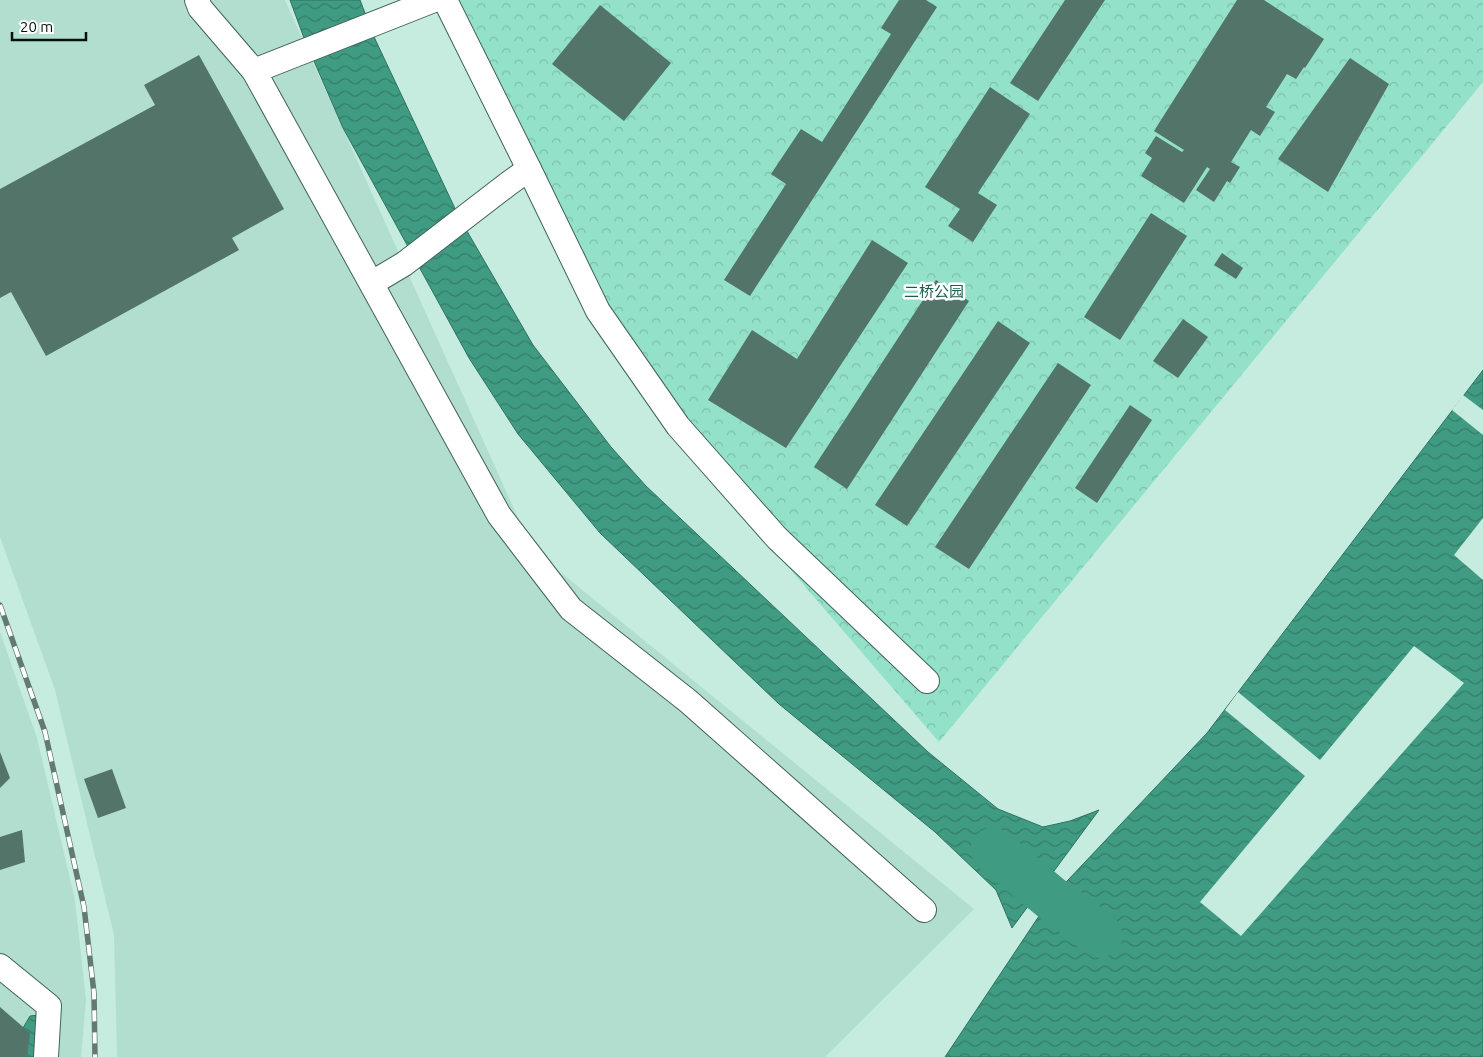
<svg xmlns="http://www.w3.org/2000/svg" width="1483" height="1057" font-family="Ubuntu,'Noto Sans SC',sans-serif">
<defs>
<pattern id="park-crowns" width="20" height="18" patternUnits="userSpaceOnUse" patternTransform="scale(1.25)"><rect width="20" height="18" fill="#93e1c9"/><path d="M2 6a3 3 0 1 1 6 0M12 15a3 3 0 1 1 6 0" fill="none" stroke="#7dc0ab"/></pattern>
<pattern id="water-waves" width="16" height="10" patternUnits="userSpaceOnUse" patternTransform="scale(1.25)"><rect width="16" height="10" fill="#409b83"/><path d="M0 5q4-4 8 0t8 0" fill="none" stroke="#347d6a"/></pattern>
</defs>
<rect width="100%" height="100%" fill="#c6ecdf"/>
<g fill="#b2ded0">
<path d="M0 0H285L519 520 559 571 974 909 825 1057H117L114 935 55 690 0 537Z"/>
<path d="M0 632 37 738 75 900 86 1000 81 1057H0Z"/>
</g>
<path fill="url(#park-crowns)" d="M433 0H1483V82L939 742 685 447Z"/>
<g fill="url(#water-waves)" stroke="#2e7260">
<path d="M290 0H360L375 39 460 219 533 345 611 447 646 486 928 752 998 809 1043 827 1070 821 1099 810 1012 928 996 890 935 832 779 704 600 533 518 434 469 358 343 128 304 38Z"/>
<path d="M1483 370V1057H945L1051 898 1207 733Z"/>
<path d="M39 1015 53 1057H6L30 1016Z"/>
</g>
<g fill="#c6ecdf">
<path d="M1463 395 1483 410V435L1452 410Z"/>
<path d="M1483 518V580L1454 555Z"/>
<path d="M1414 646 1464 683 1241 936 1200 902 1305 776 1225 710 1238 692 1320 760Z"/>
</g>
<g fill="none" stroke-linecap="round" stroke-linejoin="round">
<path stroke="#409b83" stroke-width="45" d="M993 850 1051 898 1100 935"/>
</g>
<g fill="#527469">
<path d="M899 0H926L937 7 750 296 724 280 786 184 771 174 801 129 822 142 891 34 881 28Z"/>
<path d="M1065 0H1105L1038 101 1010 83Z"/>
<path d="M1237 0H1264L1324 39 1305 68 1304 67 1296 79 1287 74 1266 107 1275 112 1260 136 1251 130 1231 162 1240 167 1230 183 1227 181 1214 202 1196 190 1210 169 1207 167 1184 203 1141 176 1152 158 1145 153 1156 136 1182 152 1184 150 1154 131Z"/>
<path d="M600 5 671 63 624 121 552 64Z"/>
<path d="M199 55 284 209 232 238 239 250 46 356 11 292 0 298V189L155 105 144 85Z"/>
<path d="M1350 58 1389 84 1328 192 1278 159Z"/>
<path d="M990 87 1030 114 978 193 997 205 973 242 948 226 960 209 925 187Z"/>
<path d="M1151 213 1187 236 1120 340 1084 317Z"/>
<path d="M872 240 908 263 786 448 708 400 752 330 797 359Z"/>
<path d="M1222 253 1243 268 1236 279 1214 265Z"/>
<path d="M936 280 969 301 847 489 814 467Z"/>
<path d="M1183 319 1208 337 1178 378 1153 361Z"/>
<path d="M998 321 1030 343 907 526 875 505Z"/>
<path d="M1058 363 1091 385 969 569 935 547Z"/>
<path d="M1130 405 1152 420 1097 503 1075 488Z"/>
<path d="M0 752 10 778 0 788Z"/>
<path d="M112 769 126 808 98 818 84 779Z"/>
<path d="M22 830 25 862 0 870V837Z"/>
<path d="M0 1007 30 1033 27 1057H0Z"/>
</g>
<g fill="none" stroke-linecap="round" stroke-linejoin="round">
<defs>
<g id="minor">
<path d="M197 0 200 8 254 71 499 515 571 609 688 701 924 910"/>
<path d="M445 0 529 169 598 311 678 426 777 538 927 681"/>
<path d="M254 71 434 0"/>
<path d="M372 283 404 264 508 184 529 169"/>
<path d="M0 966 49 1006 46 1057"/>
</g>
</defs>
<use href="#minor" stroke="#426359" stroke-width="26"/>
<use href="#minor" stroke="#fff" stroke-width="24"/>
<defs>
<path id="rail" d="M0 605 45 732 84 907 94 993 95 1057"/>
</defs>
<use href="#rail" stroke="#627a72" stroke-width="5.5"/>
<use href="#rail" stroke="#fff" stroke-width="4" stroke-dasharray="11" stroke-linecap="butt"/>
</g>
<g text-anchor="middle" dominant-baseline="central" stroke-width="5" stroke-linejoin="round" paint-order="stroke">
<g font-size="15" fill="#185f4e" stroke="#fff">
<text x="934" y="291">二桥公园</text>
</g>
</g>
<path d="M12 32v8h74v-8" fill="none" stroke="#05110d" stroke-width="2.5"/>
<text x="20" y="32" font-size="15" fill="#05110d" stroke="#ffffff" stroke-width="4" paint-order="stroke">20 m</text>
</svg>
